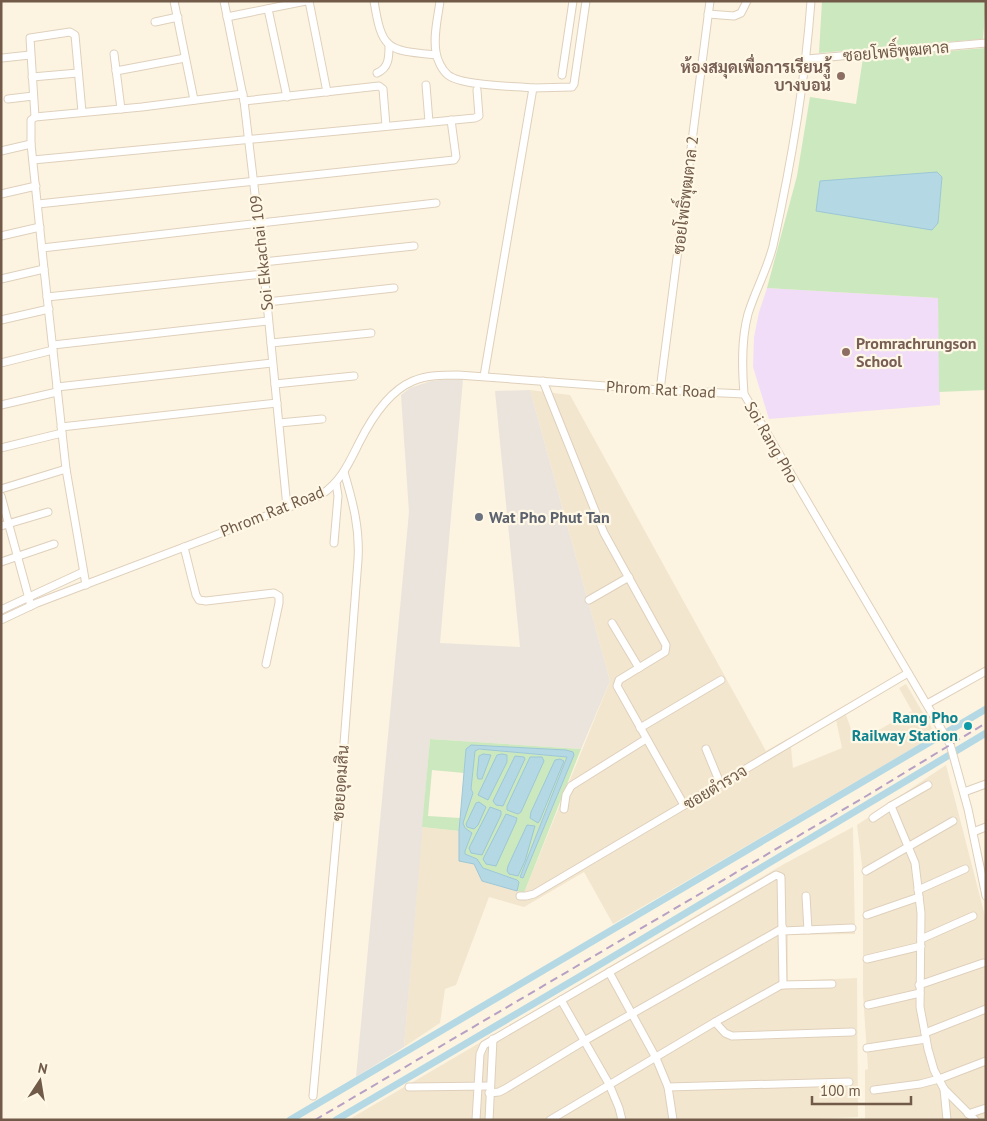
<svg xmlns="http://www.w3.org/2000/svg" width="987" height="1121" font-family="'PT Sans',Sarabun,sans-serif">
<rect width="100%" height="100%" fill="#fcf4e0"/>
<g fill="#f3e6cf">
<path d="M530 390 570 395 766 751 787 739 791 747 793 768 842 748 836 720 846 715 856 743 912 711 899 688 906 684 936 735 613 924 584 872 524 907 489 897 456 985 445 989 440 1023 404 1047 422 827 459 831V860L474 864 524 893 610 681Z"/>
<path d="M946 765 986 920V1120H865V1070L868 1069 863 994V874L857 825Z"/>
<path d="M853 827 855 934 788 935V981L857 978 858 1117 794 1120H348L784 864Z"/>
</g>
<path fill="#eae4dc" d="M450 379H463L440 643 520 647 495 391 530 390 610 681 581 749 430 739 404 1047 356 1077 409 512 401 395 410 388 431 381Z"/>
<path fill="#f1ddf7" d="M767 288 938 298 940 405 769 419 753 367 754 337 759 312Z"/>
<g fill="#cce8bf" fill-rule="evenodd">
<path d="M822 1H986L983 39 819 53Z"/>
<path d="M986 48V390L939 392 938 298 767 288 797 176 810 97 856 104 863 58ZM942 177 938 223 932 230Z"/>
<path d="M430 739 581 749 524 893 517 891 519 882 517 880 482 868 477 859 465 854V851L472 834 465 828 463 823 473 793 471 789 475 751 479 749 567 757 520 877 523 878 574 755 573 752 466 749 464 773 432 770 428 816 460 818 459 831 422 827Z"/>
</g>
<g fill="#b5d9e4" stroke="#9cc7d6">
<path d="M937 172 942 177 938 223 932 230 816 211 820 181Z"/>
<path d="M471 745 566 750 573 752 574 755 523 878 520 877 567 757 479 749 475 751 471 789 473 793 463 823 465 828 472 833 465 851V854L477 859 483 868 517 880 519 882 517 891 482 881 474 864 459 861V831L466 749Z"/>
<path d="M483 754 491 755 482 779H478L477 775 479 756Z"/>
<path d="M502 754 507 755V762L488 800 478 795 497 755Z"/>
<path d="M515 756 524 757 525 759 503 806 496 805 493 801Z"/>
<path d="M530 757H542L544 761 521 812 518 814 507 810V806Z"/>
<path d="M560 759 564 761 540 820 538 823 530 818 531 812 555 760Z"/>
<path d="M479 802 486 807 478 825 474 829 467 827 466 824 476 803Z"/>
<path d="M490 807 501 811V815L482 855 471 853 469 848Z"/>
<path d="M506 814 517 818 516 822 496 866 486 864 483 859Z"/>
<path d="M527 825 535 826 525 861 518 876 509 874 507 871 508 866Z"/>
</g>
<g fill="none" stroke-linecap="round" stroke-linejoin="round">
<g stroke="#b5d9e4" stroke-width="7">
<path d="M290 1120 986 709"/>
<path d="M336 1120 584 974 986 733"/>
</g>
<defs>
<g id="minor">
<path d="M174 1 194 100"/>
<path d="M224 1 244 101 263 262 287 507"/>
<path d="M309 1 327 92"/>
<path d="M374 1C382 51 387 50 436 55"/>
<path d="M440 1C438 17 433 36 436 52 437 60 442 70 448 75 462 86 514 86 533 88"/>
<path d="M811 1C805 84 791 165 773 246 767 270 755 291 748 314 741 340 742 368 744 394L950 744 968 809 986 896"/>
<path d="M268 9 287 97"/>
<path d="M708 14 734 16 741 13 747 1"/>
<path d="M227 17 306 1"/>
<path d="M155 22 178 17"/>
<path d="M114 54 121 109"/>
<path d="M2 58 30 55"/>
<path d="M807 59 986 43"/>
<path d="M116 71 185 58"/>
<path d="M377 73C389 68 389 57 389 46"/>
<path d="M562 75 573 1"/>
<path d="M32 77 78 73"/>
<path d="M426 85 429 122"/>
<path d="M8 99 33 96"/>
<path d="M244 101 379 86 383 89 386 126"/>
<path d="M35 117 30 38 70 32 75 35 82 112"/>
<path d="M1 151 31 144"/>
<path d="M33 160 475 118 479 116 477 90"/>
<path d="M1 194 36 186"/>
<path d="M38 204 454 160 456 157 451 120"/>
<path d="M1 236 40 227"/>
<path d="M42 248 436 203"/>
<path d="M263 262 414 246"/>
<path d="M1 279 44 269"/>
<path d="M47 297 263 274"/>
<path d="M267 302 394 288"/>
<path d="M1 320 49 309"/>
<path d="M271 343 371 333"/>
<path d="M53 345 268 321"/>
<path d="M1 363 53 350"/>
<path d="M484 376 533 88 572 87 574 84 586 1"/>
<path d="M543 381 604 533 666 645 665 652 619 680 617 686 684 805"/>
<path d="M275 384 354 376"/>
<path d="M57 387 272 363"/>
<path d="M660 390 710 1"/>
<path d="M1 405 57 392"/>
<path d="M279 423 322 419"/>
<path d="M61 427 277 403"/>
<path d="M1 448 62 433"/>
<path d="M1 489 66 469"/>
<path d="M1 496 31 606"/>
<path d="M1 526 48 512"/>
<path d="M334 543 338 496 336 483"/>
<path d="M184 547 196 595 199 600 206 601 274 593 279 596V603L266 664"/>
<path d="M1 562 54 544"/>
<path d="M86 585 66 469 44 269 31 144V120L35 117 142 107 243 94"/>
<path d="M589 600 629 577"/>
<path d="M1 610 83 572"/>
<path d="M1 620 37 603 321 495C341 481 348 465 359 443 370 421 389 391 413 381 427 375 443 375 458 375L660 390 744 394"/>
<path d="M612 623 639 668"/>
<path d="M927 704 986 671"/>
<path d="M640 728 721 680"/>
<path d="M706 749 720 783"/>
<path d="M964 792 986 784"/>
<path d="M891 806 915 863 921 913 920 1007 928 1049 934 1070 944 1089 975 1120"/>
<path d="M564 809 566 795 571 786 646 739"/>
<path d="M873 818 891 806 928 785"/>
<path d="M973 832 986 827"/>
<path d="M866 871 953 821"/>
<path d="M918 890 965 869"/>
<path d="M520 896H526L534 894 908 673"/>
<path d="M806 896 808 930"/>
<path d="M867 915 919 897"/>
<path d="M783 931 852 928"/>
<path d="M921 939 973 916"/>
<path d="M867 959 921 946"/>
<path d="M609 972 656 1058 668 1087 673 1120"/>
<path d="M919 985 983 963"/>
<path d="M561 1000 609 1084 619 1108 622 1120"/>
<path d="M868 1005 920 993"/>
<path d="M715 1022 781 985 832 984"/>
<path d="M925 1033 986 1009"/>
<path d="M867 1048 926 1039"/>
<path d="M409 1087 490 1086"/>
<path d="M668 1087 849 1082"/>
<path d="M944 1089 947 1120"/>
<path d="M874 1090 920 1084 939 1079 986 1061"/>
<path d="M489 1093 499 1092 505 1089 584 1041 783 928"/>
<path d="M313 1096 339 809 358 560C360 529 353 502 344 472"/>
<path d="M968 1114 986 1108"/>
<path d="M476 1120 480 1054 484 1045 776 875 781 877 783 985"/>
<path d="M489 1120 493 1039"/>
<path d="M550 1120 715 1022 725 1033 732 1036 852 1032"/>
</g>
</defs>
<use href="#minor" stroke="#dfd0bc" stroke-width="9"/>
<use href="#minor" stroke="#fff" stroke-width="7"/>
<path stroke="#b7a0c4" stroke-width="2" stroke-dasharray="8 5" stroke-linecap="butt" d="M315 1120 868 795 986 723"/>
</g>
<g fill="#8d6e63" stroke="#fff8e6" stroke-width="2">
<circle cx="841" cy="76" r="5"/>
<circle cx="846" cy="352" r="5"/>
</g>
<circle fill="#6b7280" stroke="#fff8e6" stroke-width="2" cx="479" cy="517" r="5"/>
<circle fill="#0f9aa8" stroke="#fff8e6" stroke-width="2" cx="968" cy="726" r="5"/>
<g text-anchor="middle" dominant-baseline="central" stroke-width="4.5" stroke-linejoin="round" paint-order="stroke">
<g font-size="16" fill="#715b48" stroke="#fff8e6">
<text transform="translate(896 51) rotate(-5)">ซอยโพธิ์พุฒตาล</text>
<text transform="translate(685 195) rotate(-83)">ซอยโพธิ์พุฒตาล 2</text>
<text transform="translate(261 253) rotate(-96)">Soi Ekkachai 109</text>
<text transform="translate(661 389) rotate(3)">Phrom Rat Road</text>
<text transform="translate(772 442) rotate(60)">Soi Rang Pho</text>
<text transform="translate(272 511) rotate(-22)">Phrom Rat Road</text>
<text transform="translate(340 783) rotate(-86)">ซอยอุดมสิน</text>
<text transform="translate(715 787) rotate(-31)">ซอยตำรวจ</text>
</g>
<g font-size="16" font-weight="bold" fill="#785e54" stroke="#fff8e6" text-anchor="end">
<text x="831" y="67">ห้องสมุดเพื่อการเรียนรู้<tspan x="831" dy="18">บางบอน</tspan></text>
<text x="856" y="343" text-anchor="start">Promrachrungson<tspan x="856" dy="18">School</tspan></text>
</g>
<g font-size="16" font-weight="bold" fill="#5b616d" stroke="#fff8e6" text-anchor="start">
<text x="489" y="517">Wat Pho Phut Tan</text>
</g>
<g font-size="16" font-weight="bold" fill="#0d838f" stroke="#fff8e6" text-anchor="end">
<text x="958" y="717">Rang Pho<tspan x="958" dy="18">Railway Station</tspan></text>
</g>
</g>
<rect width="987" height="1121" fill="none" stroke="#715b48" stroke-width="5"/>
<g transform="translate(40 1081) rotate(12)" stroke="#fff8e6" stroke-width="4" paint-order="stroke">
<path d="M0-4L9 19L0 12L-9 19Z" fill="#715b48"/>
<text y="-8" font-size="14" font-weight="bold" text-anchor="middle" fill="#715b48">N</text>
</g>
<path d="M812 1096v8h99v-8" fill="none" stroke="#715b48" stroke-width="2.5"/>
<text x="820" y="1096" font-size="15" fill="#715b48" stroke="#fff8e6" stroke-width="4" paint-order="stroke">100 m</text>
</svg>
